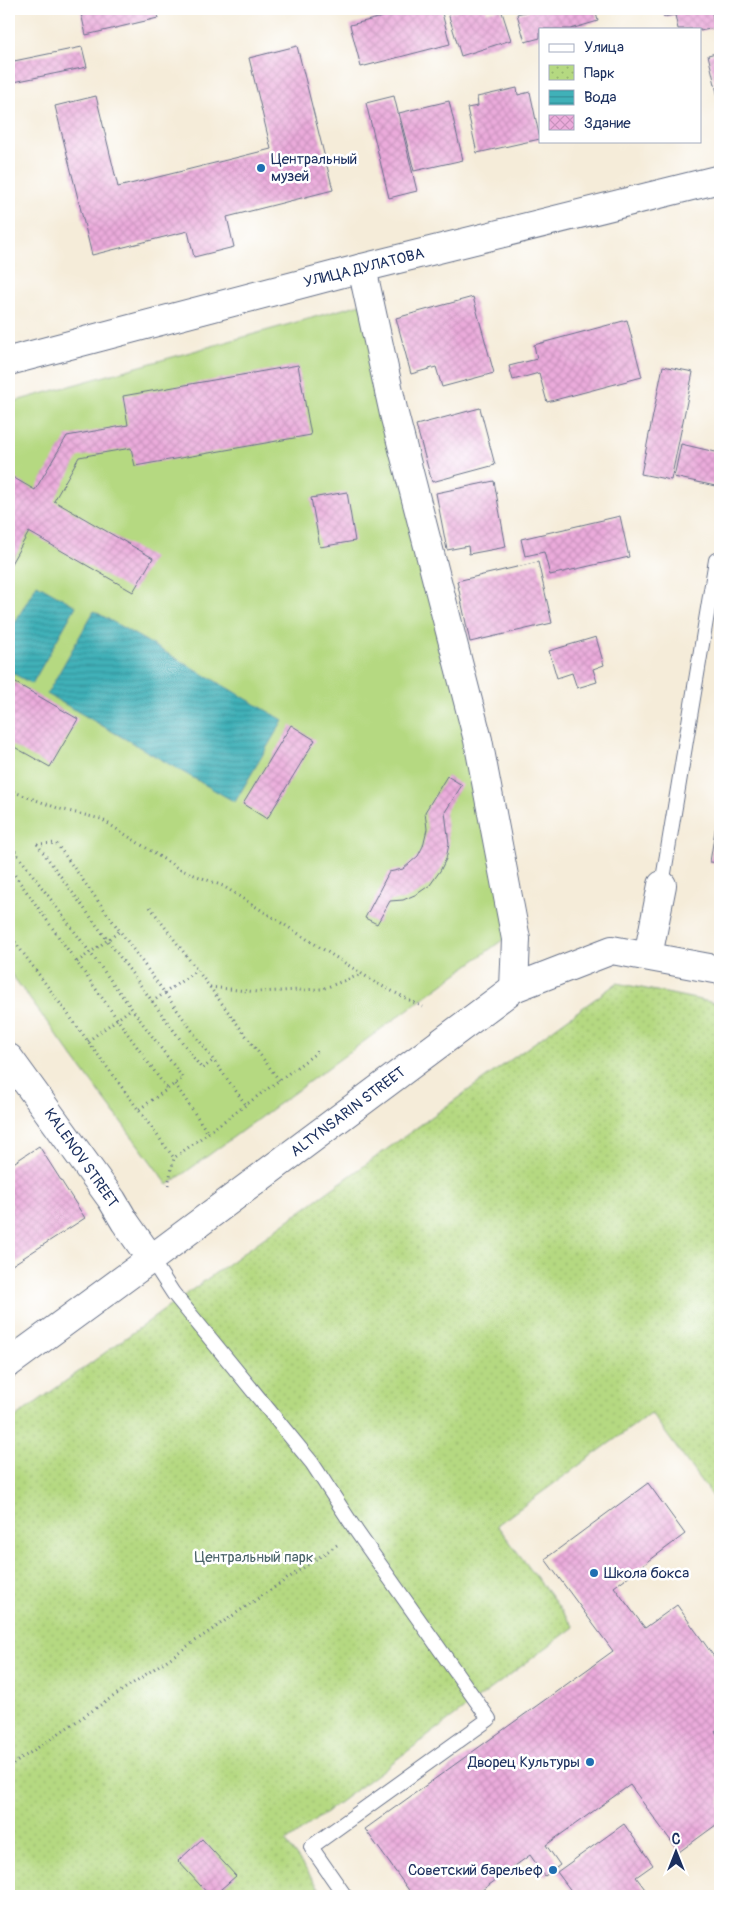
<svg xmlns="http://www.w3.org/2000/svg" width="729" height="1905" font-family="Pangolin,sans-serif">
<defs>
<pattern id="park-dots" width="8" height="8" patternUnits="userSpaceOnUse" patternTransform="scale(1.25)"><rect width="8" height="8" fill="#b5d981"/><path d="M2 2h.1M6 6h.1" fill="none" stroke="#9bbb72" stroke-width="1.8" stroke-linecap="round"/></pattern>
<pattern id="water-rules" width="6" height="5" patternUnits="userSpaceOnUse" patternTransform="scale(1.25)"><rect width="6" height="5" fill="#40b1b8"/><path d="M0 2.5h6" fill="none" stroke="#359099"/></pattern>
<pattern id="building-cross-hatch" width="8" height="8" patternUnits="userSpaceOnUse" patternTransform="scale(1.25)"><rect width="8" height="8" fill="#ebabdb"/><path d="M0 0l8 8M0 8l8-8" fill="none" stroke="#c993be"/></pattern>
</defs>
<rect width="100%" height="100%" fill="#fff"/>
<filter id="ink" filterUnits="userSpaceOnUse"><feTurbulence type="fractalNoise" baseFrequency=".02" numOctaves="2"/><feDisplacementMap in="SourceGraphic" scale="10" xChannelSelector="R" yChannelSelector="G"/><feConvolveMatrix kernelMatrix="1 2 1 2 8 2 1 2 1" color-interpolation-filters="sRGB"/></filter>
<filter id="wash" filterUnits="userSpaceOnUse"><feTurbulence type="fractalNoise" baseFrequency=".0096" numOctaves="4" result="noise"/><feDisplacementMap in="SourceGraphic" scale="20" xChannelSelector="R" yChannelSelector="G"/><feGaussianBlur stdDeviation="1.12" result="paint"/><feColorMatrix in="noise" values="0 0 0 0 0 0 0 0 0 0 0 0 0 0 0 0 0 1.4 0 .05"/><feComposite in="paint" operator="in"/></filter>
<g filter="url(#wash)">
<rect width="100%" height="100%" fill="#f5ecd9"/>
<path fill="#b5d981" stroke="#688470" d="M361 304 476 755 508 936 168 1185 9 971V403Z"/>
<path fill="url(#park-dots)" stroke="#688470" d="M617 983 720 1004V1507L651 1413 497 1525 574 1627 286 1842 325 1896H9V1422Z"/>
<g fill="url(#water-rules)" stroke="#2e708b">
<path d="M37 584 76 606 32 684 9 671V633Z"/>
<path d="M94 611 283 720 235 802 47 694Z"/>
</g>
<g id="blocks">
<g fill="url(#building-cross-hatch)">
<path d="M80 9H155L158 18 86 35Z"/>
<path d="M414 9H441L450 44 361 67 350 25Z"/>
<path d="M462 9H486L487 12 501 9 511 40 461 56 448 13Z"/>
<path d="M536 9H595L598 21 571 29H540V38L525 42 517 14Z"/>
<path d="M662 9H711L715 28 700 31V29H678L675 15 664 17Z"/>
<path d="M9 42 14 61 82 47 87 67 9 83Z"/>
<path d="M297 46 333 190 227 217 234 247 194 257 188 231 92 255 55 106 96 96 118 187 271 149 249 58Z"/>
<path d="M720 52V96L718 97 708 55Z"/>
<path d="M517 88 518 95 530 92 540 139 477 153 467 108 478 106 477 97Z"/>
<path d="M394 96 417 191 389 198 366 103Z"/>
<path d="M449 101 463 160 414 171 399 113Z"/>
<path d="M473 297 494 373 442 387 436 367 411 374 396 318Z"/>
<path d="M627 320 642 377 547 402 539 373 513 380 509 366 537 359 534 345Z"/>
<path d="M298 365 311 435 135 466 131 448 79 457 54 501 153 558 133 592 29 532 9 567V475L35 490 67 436 128 425 123 396Z"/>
<path d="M663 366 693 372 671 480 641 474Z"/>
<path d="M480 408 495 465 432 482 416 425Z"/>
<path d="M681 444 720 453V487L674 477Z"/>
<path d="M494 481 506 547 469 554 468 546 447 550 436 493Z"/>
<path d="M347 492 355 541 320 547 311 498Z"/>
<path d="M620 516 629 557 550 575 544 552 525 556 521 539Z"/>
<path d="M538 562 552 623 470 642 457 581Z"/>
<path d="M596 637 604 665 593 669 597 682 577 688 572 673 557 678 549 651Z"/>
<path d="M9 679 78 719 50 767 9 744Z"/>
<path d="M291 725 315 740 267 819 243 804Z"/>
<path d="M447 776 462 785 445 812 449 844 446 859 440 871 430 885 417 894 403 900 390 901 377 924 365 918 389 872 403 869 418 856 423 846 427 829 425 812Z"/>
<path d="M719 805H720V863L710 862Z"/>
<path d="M39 1146 85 1218 9 1267V1208L12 1206 9 1200V1166Z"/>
<path d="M648 1483 685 1534 614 1587 645 1628 677 1605 720 1665V1727L715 1731 720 1739V1822L679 1852 630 1785 546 1845 560 1865 545 1876 530 1855 474 1896H413L365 1829 613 1651 545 1559Z"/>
<path d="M624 1824 653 1865 636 1877 650 1896H575L557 1872Z"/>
<path d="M202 1839 236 1876 213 1896H210L178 1861Z"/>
</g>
</g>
</g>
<g filter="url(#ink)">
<use href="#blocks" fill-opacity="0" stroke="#677189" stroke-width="1"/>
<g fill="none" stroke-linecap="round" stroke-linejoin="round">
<defs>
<g id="lane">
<path d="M662 885 716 560"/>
<path d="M151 1259 173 1293 312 1463 357 1532 489 1719 311 1847 345 1896"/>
</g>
<g id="street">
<path d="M362 268 394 414 478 740 516 939 514 988"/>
<path d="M9 361 362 268 720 179"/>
<path d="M648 956 662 885"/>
<path d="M9 1058 112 1200 125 1222 151 1259"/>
<path d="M9 1363 151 1259 514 988 612 950 720 970"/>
</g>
</defs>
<use href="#lane" stroke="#677189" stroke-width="16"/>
<use href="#street" stroke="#677189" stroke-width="30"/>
<g stroke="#677189" stroke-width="3" stroke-dasharray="1 4" stroke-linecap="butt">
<path d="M9 790 60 809 101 819 179 869 223 886 378 984 423 1007"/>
<path d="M9 843 183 1078 138 1110"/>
<path d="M37 844 56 843 246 1105"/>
<path d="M37 844 202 1069 214 1060"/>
<path d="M9 861 18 855"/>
<path d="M9 867 167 1089"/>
<path d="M150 907 279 1080"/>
<path d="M9 934 174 1158"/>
<path d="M77 962 120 931"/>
<path d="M210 987 257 992 322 989 362 974"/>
<path d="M152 1002 197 970"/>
<path d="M88 1041 131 1009"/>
<path d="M175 1084 208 1133"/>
<path d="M168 1185 174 1158 320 1050"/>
<path d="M9 1767 340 1543"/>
</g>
<use href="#lane" stroke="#fff" stroke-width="14"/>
<use href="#street" stroke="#fff" stroke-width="28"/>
</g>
</g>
<g fill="#1f6fb2" stroke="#fff" stroke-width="2">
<circle cx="261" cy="168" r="5"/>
<circle cx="594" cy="1573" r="5"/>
<circle cx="590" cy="1762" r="5"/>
<circle cx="553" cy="1870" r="5"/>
</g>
<g text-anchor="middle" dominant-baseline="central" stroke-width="5" stroke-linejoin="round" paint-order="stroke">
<g font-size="15" fill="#1b2f5e" stroke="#fff" text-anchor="start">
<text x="271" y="159">Центральный<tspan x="271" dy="17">музей</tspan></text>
<text x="604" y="1573">Школа бокса</text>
<text x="580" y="1762" text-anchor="end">Дворец Культуры</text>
<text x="543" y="1870" text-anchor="end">Советский барельеф</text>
</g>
<g font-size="15" fill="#1b2f5e" stroke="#fff">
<text transform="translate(364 268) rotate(-14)">УЛИЦА ДУЛАТОВА</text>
<text transform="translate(348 1112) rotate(-37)">ALTYNSARIN STREET</text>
<text transform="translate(81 1158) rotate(55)">KALENOV STREET</text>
</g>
<g font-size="15" fill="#496268" stroke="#fff">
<text x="254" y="1557">Центральный парк</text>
</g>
</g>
<rect width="729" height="1905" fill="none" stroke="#fff" stroke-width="30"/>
<rect x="539" y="28" width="162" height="115" fill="#ffffff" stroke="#a4acbf"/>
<rect x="549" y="44" width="25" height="8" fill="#ffffff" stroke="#a4acbf"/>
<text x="584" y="52" font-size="15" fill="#1b2f5e">Улица</text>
<rect x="549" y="65" width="25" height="15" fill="url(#park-dots)" stroke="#a4acbf"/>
<text x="584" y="78" font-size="15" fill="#1b2f5e">Парк</text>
<rect x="549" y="90" width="25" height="15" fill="url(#water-rules)" stroke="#a4acbf"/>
<text x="584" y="102" font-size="15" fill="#1b2f5e">Вода</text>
<rect x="549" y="115" width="25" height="15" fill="url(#building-cross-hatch)" stroke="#a4acbf"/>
<text x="584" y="128" font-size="15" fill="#1b2f5e">Здание</text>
<g transform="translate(676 1852)" stroke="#ffffff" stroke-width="4" paint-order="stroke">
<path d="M0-4L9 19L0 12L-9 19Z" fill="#1b2f5e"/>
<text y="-8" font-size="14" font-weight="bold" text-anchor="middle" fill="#1b2f5e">С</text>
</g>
</svg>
